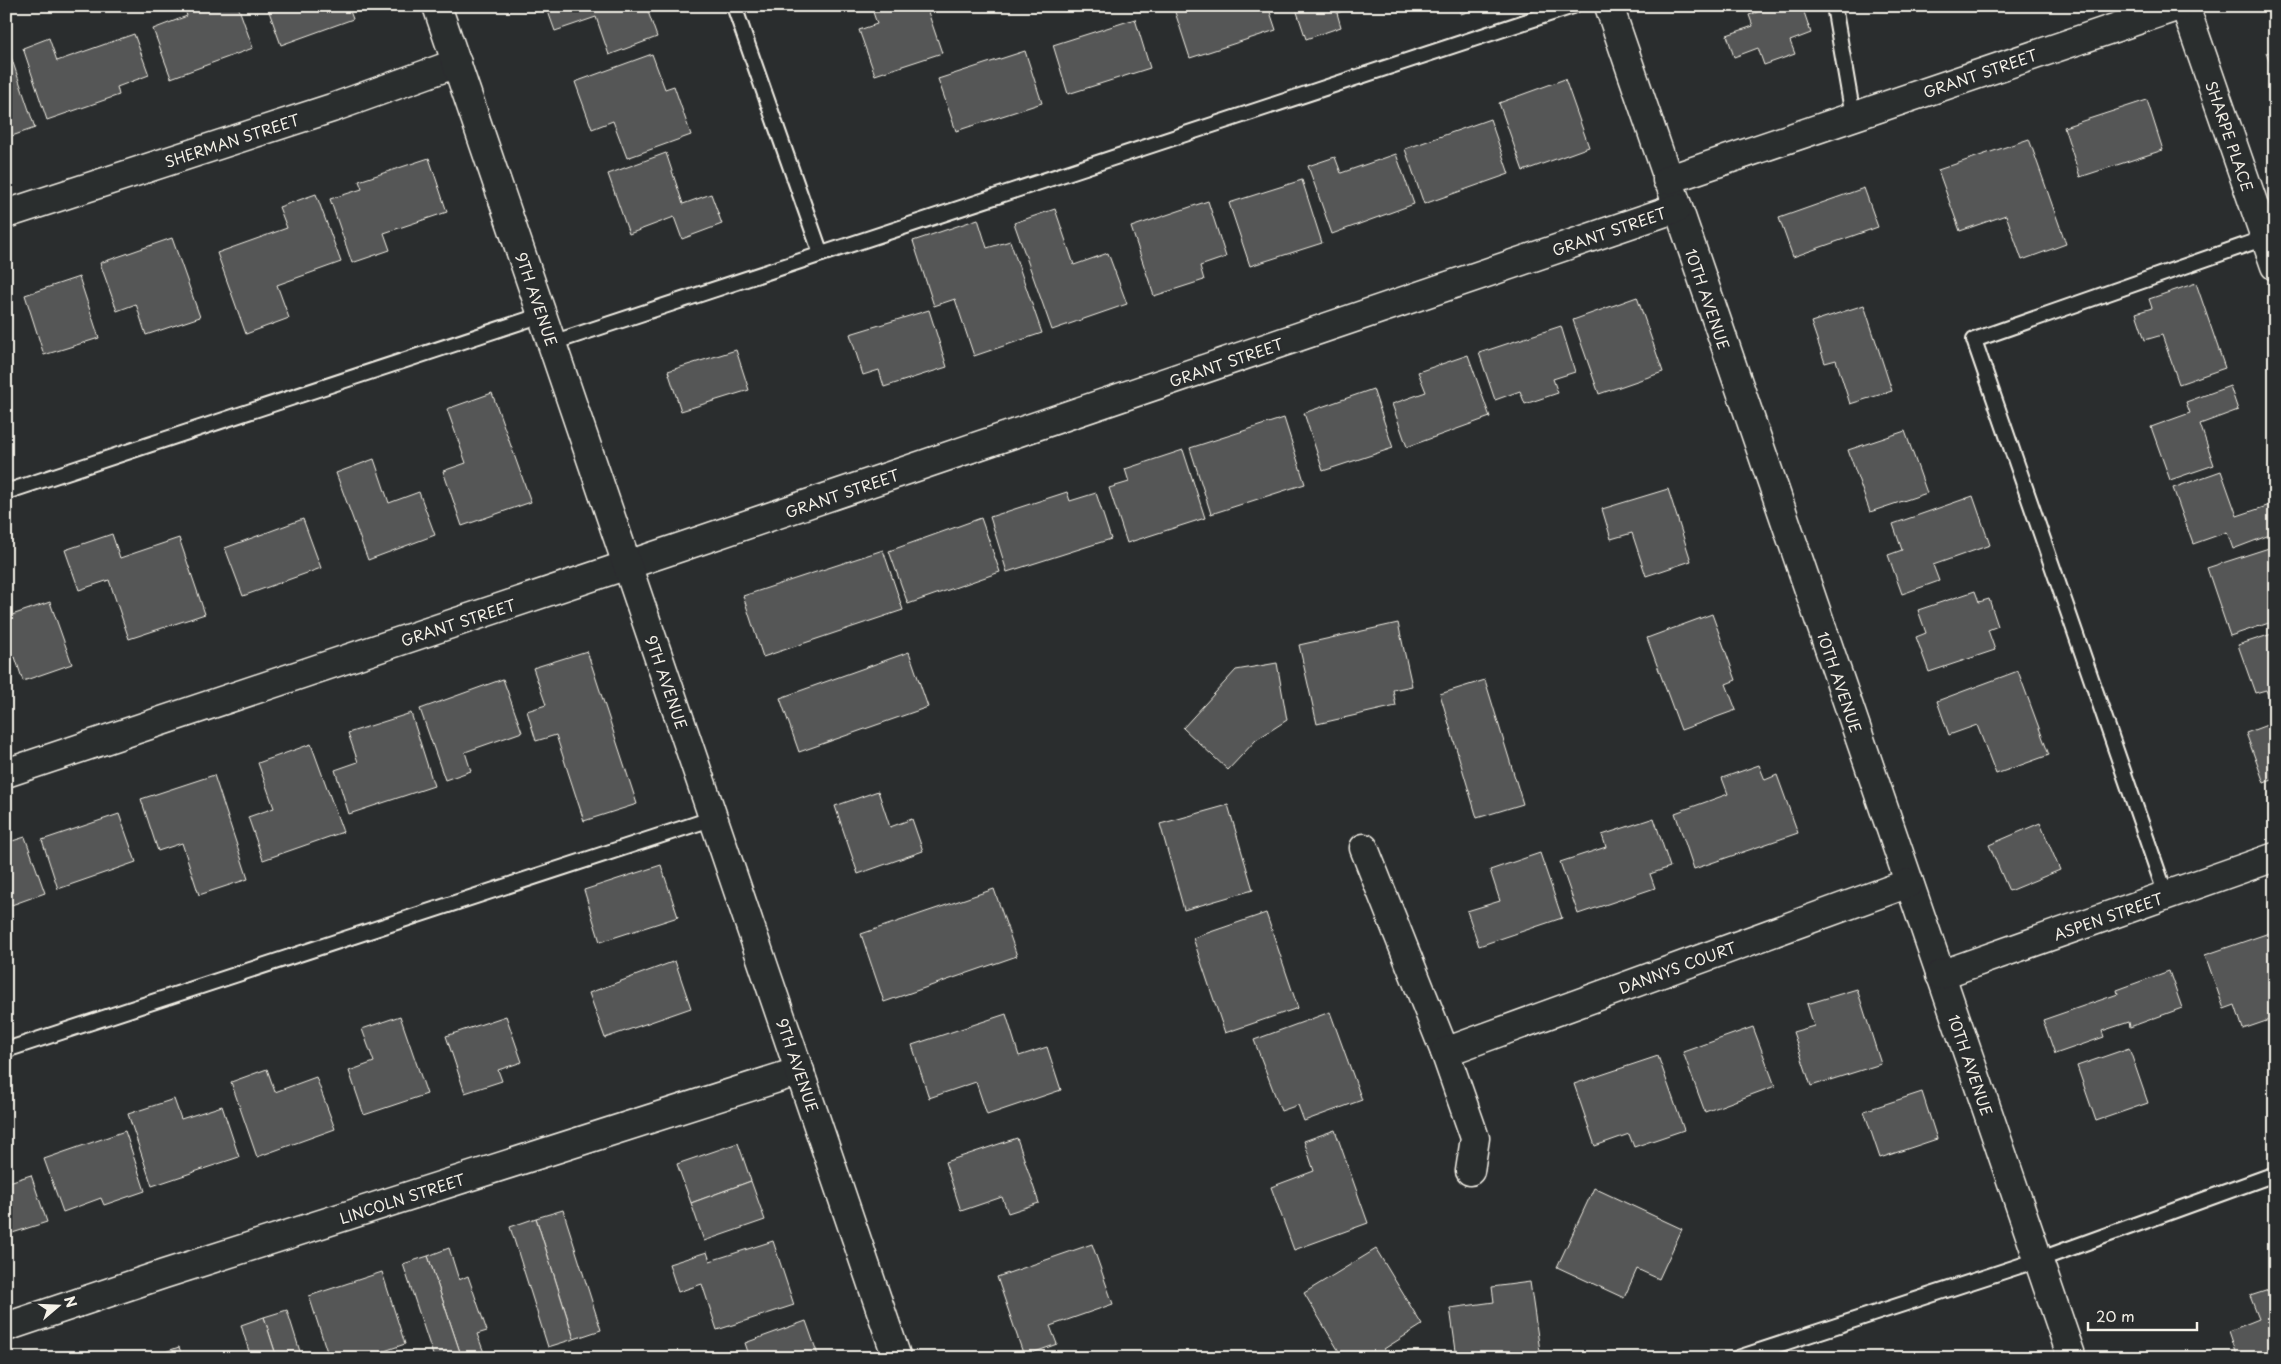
<svg xmlns="http://www.w3.org/2000/svg" width="2281" height="1364" font-family="'Playpen Sans',sans-serif">
<rect width="100%" height="100%" fill="#2a2d2e"/>
<filter id="ink" filterUnits="userSpaceOnUse"><feTurbulence type="fractalNoise" baseFrequency=".02" numOctaves="2"/><feDisplacementMap in="SourceGraphic" scale="10" xChannelSelector="R" yChannelSelector="G"/><feConvolveMatrix kernelMatrix="1 2 1 2 8 2 1 2 1" color-interpolation-filters="sRGB"/></filter>
<g filter="url(#ink)">
<g fill="#555756" stroke="#f4f1e8">
<path d="M184 6H238L253 48 171 78 153 29 187 16Z"/>
<path d="M267 6H348L353 19 281 45Z"/>
<path d="M546 6H646L657 37 609 55 596 17 555 31Z"/>
<path d="M871 6H926L942 53 875 75 859 30 877 24Z"/>
<path d="M1173 6H1268L1276 30 1190 58Z"/>
<path d="M1295 6H1357L1337 13 1341 27 1306 39Z"/>
<path d="M1458 6H1484L1461 14Z"/>
<path d="M1774 6H1802L1811 33 1790 41 1795 54 1764 65 1758 48 1734 57 1727 35 1753 26 1749 15Z"/>
<path d="M1135 19 1150 68 1068 94 1053 45Z"/>
<path d="M134 34 149 75 117 87 119 95 47 120 23 48 49 38 57 61Z"/>
<path d="M6 42 35 128 6 138Z"/>
<path d="M2275 50V76L2266 53Z"/>
<path d="M1025 51 1042 103 956 131 938 79Z"/>
<path d="M652 54 665 89 674 86 691 135 627 158 613 121 592 129 575 82Z"/>
<path d="M1565 79 1589 147 1523 171 1499 103Z"/>
<path d="M2147 100 2163 150 2080 177 2064 127Z"/>
<path d="M1490 119 1509 174 1424 204 1405 149Z"/>
<path d="M2029 139 2066 244 2022 260 2006 215 1960 231 1938 170Z"/>
<path d="M666 153 683 204 711 194 722 224 682 239 674 217 629 234 608 174Z"/>
<path d="M1396 154 1414 204 1332 234 1308 166 1335 157 1341 173Z"/>
<path d="M429 158 447 212 384 233 390 250 352 263 330 199 362 189 359 181Z"/>
<path d="M1302 180 1322 243 1250 266 1229 203Z"/>
<path d="M1864 188 1878 227 1793 257 1779 218Z"/>
<path d="M316 194 341 262 277 285 289 318 246 334 217 253 287 228 279 207Z"/>
<path d="M1208 201 1226 257 1200 266 1204 280 1154 296 1131 227Z"/>
<path d="M1055 209 1074 265 1108 253 1127 304 1052 330 1014 223Z"/>
<path d="M978 219 987 248 1010 241 1042 333 974 356 955 299 934 306 913 241Z"/>
<path d="M172 238 200 317 146 335 136 304 117 311 100 263Z"/>
<path d="M79 277 99 338 44 355 25 295Z"/>
<path d="M2196 283 2225 368 2179 384 2162 335 2145 340 2136 313 2152 308 2149 299Z"/>
<path d="M1637 297 1663 372 1599 394 1573 320Z"/>
<path d="M1864 305 1892 391 1850 404 1836 360 1825 363 1811 322Z"/>
<path d="M929 310 947 367 884 387 879 370 863 375 850 334Z"/>
<path d="M1561 326 1575 372 1553 379 1558 393 1525 404 1520 391 1495 400 1479 353Z"/>
<path d="M736 350 749 390 681 411 668 371Z"/>
<path d="M1468 355 1490 417 1407 447 1392 404 1426 392 1418 372Z"/>
<path d="M2230 386 2238 410 2200 424 2214 465 2170 480 2151 427 2190 413 2186 402Z"/>
<path d="M1373 389 1393 448 1323 471 1304 413Z"/>
<path d="M492 393 531 502 462 526 443 471 466 463 447 409Z"/>
<path d="M1284 418 1305 484 1211 514 1190 448Z"/>
<path d="M1905 431 1927 493 1870 512 1848 450Z"/>
<path d="M1183 450 1205 518 1127 543 1109 488 1129 482 1125 469Z"/>
<path d="M374 459 389 503 419 492 435 535 368 560 336 473Z"/>
<path d="M2221 471 2237 516 2273 504 2275 533 2233 549 2227 532 2193 544 2173 488Z"/>
<path d="M1668 489 1691 561 1646 576 1632 533 1611 539 1602 509Z"/>
<path d="M1067 492 1070 501 1096 493 1111 539 1007 572 990 517Z"/>
<path d="M1973 496 1990 545 1933 565 1939 581 1902 594 1888 555 1902 550 1893 524Z"/>
<path d="M981 518 1000 572 908 604 889 551Z"/>
<path d="M303 519 321 568 243 596 225 548Z"/>
<path d="M112 534 120 558 179 538 205 614 129 639 109 580 79 590 65 550Z"/>
<path d="M2275 546V621L2230 636 2207 568Z"/>
<path d="M883 550 903 610 763 657 743 596Z"/>
<path d="M1975 591 1979 602 1989 599 1998 626 1988 630 1995 650 1929 672 1916 637 1926 633 1918 610Z"/>
<path d="M50 602 72 664 23 681 15 657 6 661V617Z"/>
<path d="M1712 614 1736 680 1726 684 1736 710 1681 730 1647 638Z"/>
<path d="M1398 623 1412 686 1393 690 1396 706 1317 724 1299 645Z"/>
<path d="M2275 633V712H2274L2266 690 2255 693 2238 645Z"/>
<path d="M587 651 637 804 584 821 556 735 536 741 527 711 546 705 533 668Z"/>
<path d="M909 652 928 707 799 752 780 698Z"/>
<path d="M1277 663 1287 720 1256 740 1228 770 1183 728 1236 670Z"/>
<path d="M2018 671 2049 755 1996 774 1977 725 1949 735 1937 701Z"/>
<path d="M503 679 522 732 465 752 471 771 445 780 420 709Z"/>
<path d="M1485 680 1523 804 1477 818 1440 694Z"/>
<path d="M411 713 434 786 349 814 335 770 358 762 348 733Z"/>
<path d="M2275 722V779L2264 783 2246 733Z"/>
<path d="M311 744 343 832 263 860 248 817 274 808 258 763Z"/>
<path d="M1759 765 1765 780 1777 775 1798 833 1694 869 1675 813 1728 794 1722 778Z"/>
<path d="M214 775 248 879 199 895 182 843 158 851 141 799Z"/>
<path d="M878 791 890 827 912 819 923 851 858 874 835 806Z"/>
<path d="M1228 805 1253 890 1184 910 1160 824Z"/>
<path d="M119 814 136 862 58 889 42 840Z"/>
<path d="M1654 818 1670 867 1650 874 1655 888 1578 914 1560 862 1606 847 1602 835Z"/>
<path d="M2040 823 2060 870 2009 891 1989 845Z"/>
<path d="M25 837 45 893 6 907V843Z"/>
<path d="M1540 853 1562 918 1479 946 1467 911 1500 901 1490 870Z"/>
<path d="M661 865 678 917 600 942 584 890Z"/>
<path d="M994 889 1017 956 884 1002 861 934Z"/>
<path d="M1266 913 1298 1008 1225 1033 1193 938Z"/>
<path d="M2275 931V1018L2243 1029 2235 1005 2224 1009 2205 955Z"/>
<path d="M675 961 691 1008 605 1038 589 993Z"/>
<path d="M2169 971 2182 1008 2130 1027 2129 1022 2102 1031 2104 1037 2055 1054 2043 1020 2118 994 2117 990Z"/>
<path d="M1857 989 1881 1064 1811 1086 1793 1032 1814 1026 1807 1004Z"/>
<path d="M1330 1012 1362 1100 1304 1121 1298 1105 1281 1111 1254 1040Z"/>
<path d="M1006 1014 1019 1056 1047 1047 1061 1090 987 1115 976 1082 929 1098 912 1045Z"/>
<path d="M400 1016 427 1094 364 1115 349 1071 374 1062 362 1029Z"/>
<path d="M506 1016 522 1062 498 1070 502 1081 465 1093 446 1036Z"/>
<path d="M1753 1027 1775 1086 1705 1112 1683 1052Z"/>
<path d="M2129 1048 2148 1103 2096 1121 2077 1066Z"/>
<path d="M1658 1056 1684 1130 1634 1147 1629 1134 1595 1146 1574 1084Z"/>
<path d="M267 1069 275 1092 316 1077 335 1129 257 1157 231 1082Z"/>
<path d="M1922 1092 1937 1139 1880 1158 1864 1111Z"/>
<path d="M174 1099 181 1119 222 1106 239 1157 152 1186 128 1114Z"/>
<path d="M1335 1130 1368 1223 1294 1250 1271 1187 1314 1171 1304 1141Z"/>
<path d="M125 1131 145 1191 104 1205 101 1198 63 1212 44 1159Z"/>
<path d="M1017 1138 1039 1203 1008 1213 1002 1197 961 1211 945 1162Z"/>
<path d="M738 1143 751 1181 691 1203 677 1164Z"/>
<path d="M31 1175 47 1222 6 1235V1183Z"/>
<path d="M751 1181 765 1220 704 1241 691 1203Z"/>
<path d="M1594 1188 1682 1229 1659 1279 1637 1269 1624 1298 1557 1267Z"/>
<path d="M563 1210 601 1330 574 1339 536 1218Z"/>
<path d="M536 1218 574 1339 548 1347 510 1227Z"/>
<path d="M773 1241 794 1305 717 1330 702 1284 678 1292 669 1264 707 1252 710 1261Z"/>
<path d="M1092 1244 1113 1304 1050 1326 1057 1344 1024 1356 997 1277Z"/>
<path d="M449 1248 459 1280 468 1276 487 1331 477 1334 486 1358H462L428 1256Z"/>
<path d="M1376 1249 1422 1325 1384 1349 1389 1358H1343L1304 1293Z"/>
<path d="M428 1256 462 1358H434L403 1264Z"/>
<path d="M382 1272 405 1344 364 1358H329L309 1296Z"/>
<path d="M1530 1282 1540 1351 1512 1355V1358H1457L1450 1308 1494 1302 1492 1287Z"/>
<path d="M2275 1288V1358H2238L2229 1331 2259 1319 2250 1296Z"/>
<path d="M287 1310 302 1358H277L264 1317Z"/>
<path d="M264 1317 277 1358H251L241 1325Z"/>
<path d="M806 1321 819 1358H750L745 1343Z"/>
<path d="M179 1347 183 1358H148Z"/>
</g>
<g fill="none" stroke-linecap="round" stroke-linejoin="round">
<defs>
<g id="lane">
<path d="M734 6 821 254"/>
<path d="M1834 6 1853 116"/>
<path d="M552 343 1573 6"/>
<path d="M6 492 542 315"/>
<path d="M2166 895 1974 340 2265 238"/>
<path d="M6 1050 714 818"/>
<path d="M1738 1358 2038 1260 2275 1174"/>
</g>
<g id="street">
<path d="M1609 6 2072 1358"/>
<path d="M2185 6 2275 266"/>
<path d="M1667 180 2179 6"/>
<path d="M6 214 332 108 457 63"/>
<path d="M6 773 684 546 1677 208"/>
<path d="M1364 848 1445 1052"/>
<path d="M1940 975 2275 857"/>
<path d="M1470 1171 1475 1138 1445 1052 1909 883"/>
<path d="M6 1327 164 1274 800 1071"/>
</g>
<path id="secondary" d="M437 6 897 1358"/>
</defs>
<use href="#lane" stroke="#f4f1e8" stroke-width="18"/>
<use href="#street" stroke="#f4f1e8" stroke-width="31"/>
<use href="#secondary" stroke="#f4f1e8" stroke-width="31"/>
<use href="#lane" stroke="#2a2d2e" stroke-width="14"/>
<use href="#street" stroke="#2a2d2e" stroke-width="28"/>
<use href="#secondary" stroke="#2a2d2e" stroke-width="28"/>
</g>
</g>
<g text-anchor="middle" dominant-baseline="central" stroke-width="5" stroke-linejoin="round" paint-order="stroke">
<g font-size="15" fill="#f4f1e8" stroke="#2a2d2e">
<text transform="translate(1980 73) rotate(-19)">GRANT STREET</text>
<text transform="translate(2230 136) rotate(71)">SHARPE PLACE</text>
<text transform="translate(232 140) rotate(-18)">SHERMAN STREET</text>
<text transform="translate(1609 231) rotate(-19)">GRANT STREET</text>
<text transform="translate(537 299) rotate(71)">9TH AVENUE</text>
<text transform="translate(1708 299) rotate(71)">10TH AVENUE</text>
<text transform="translate(1226 362) rotate(-19)">GRANT STREET</text>
<text transform="translate(842 493) rotate(-19)">GRANT STREET</text>
<text transform="translate(458 622) rotate(-18)">GRANT STREET</text>
<text transform="translate(667 682) rotate(71)">9TH AVENUE</text>
<text transform="translate(1840 682) rotate(71)">10TH AVENUE</text>
<text transform="translate(2108 916) rotate(-19)">ASPEN STREET</text>
<text transform="translate(1677 967) rotate(-20)">DANNYS COURT</text>
<text transform="translate(798 1065) rotate(71)">9TH AVENUE</text>
<text transform="translate(1971 1065) rotate(71)">10TH AVENUE</text>
<text transform="translate(402 1198) rotate(-18)">LINCOLN STREET</text>
</g>
</g>
<rect width="2281" height="1364" fill="none" stroke="#2a2d2e" stroke-width="25"/>
<rect x="12" y="12" width="2256" height="1339" fill="none" stroke="#f4f1e8" stroke-width="2" filter="url(#ink)"/>
<g transform="translate(58 1306) rotate(71)" stroke="#2a2d2e" stroke-width="4" paint-order="stroke">
<path d="M0-4L9 19L0 12L-9 19Z" fill="#f4f1e8"/>
<text y="-8" font-size="14" font-weight="bold" text-anchor="middle" fill="#f4f1e8">N</text>
</g>
<path d="M2088 1322v8h109v-8" fill="none" stroke="#f4f1e8" stroke-width="2.5"/>
<text x="2096" y="1322" font-size="15" fill="#f4f1e8" stroke="#2a2d2e" stroke-width="4" paint-order="stroke">20 m</text>
</svg>
